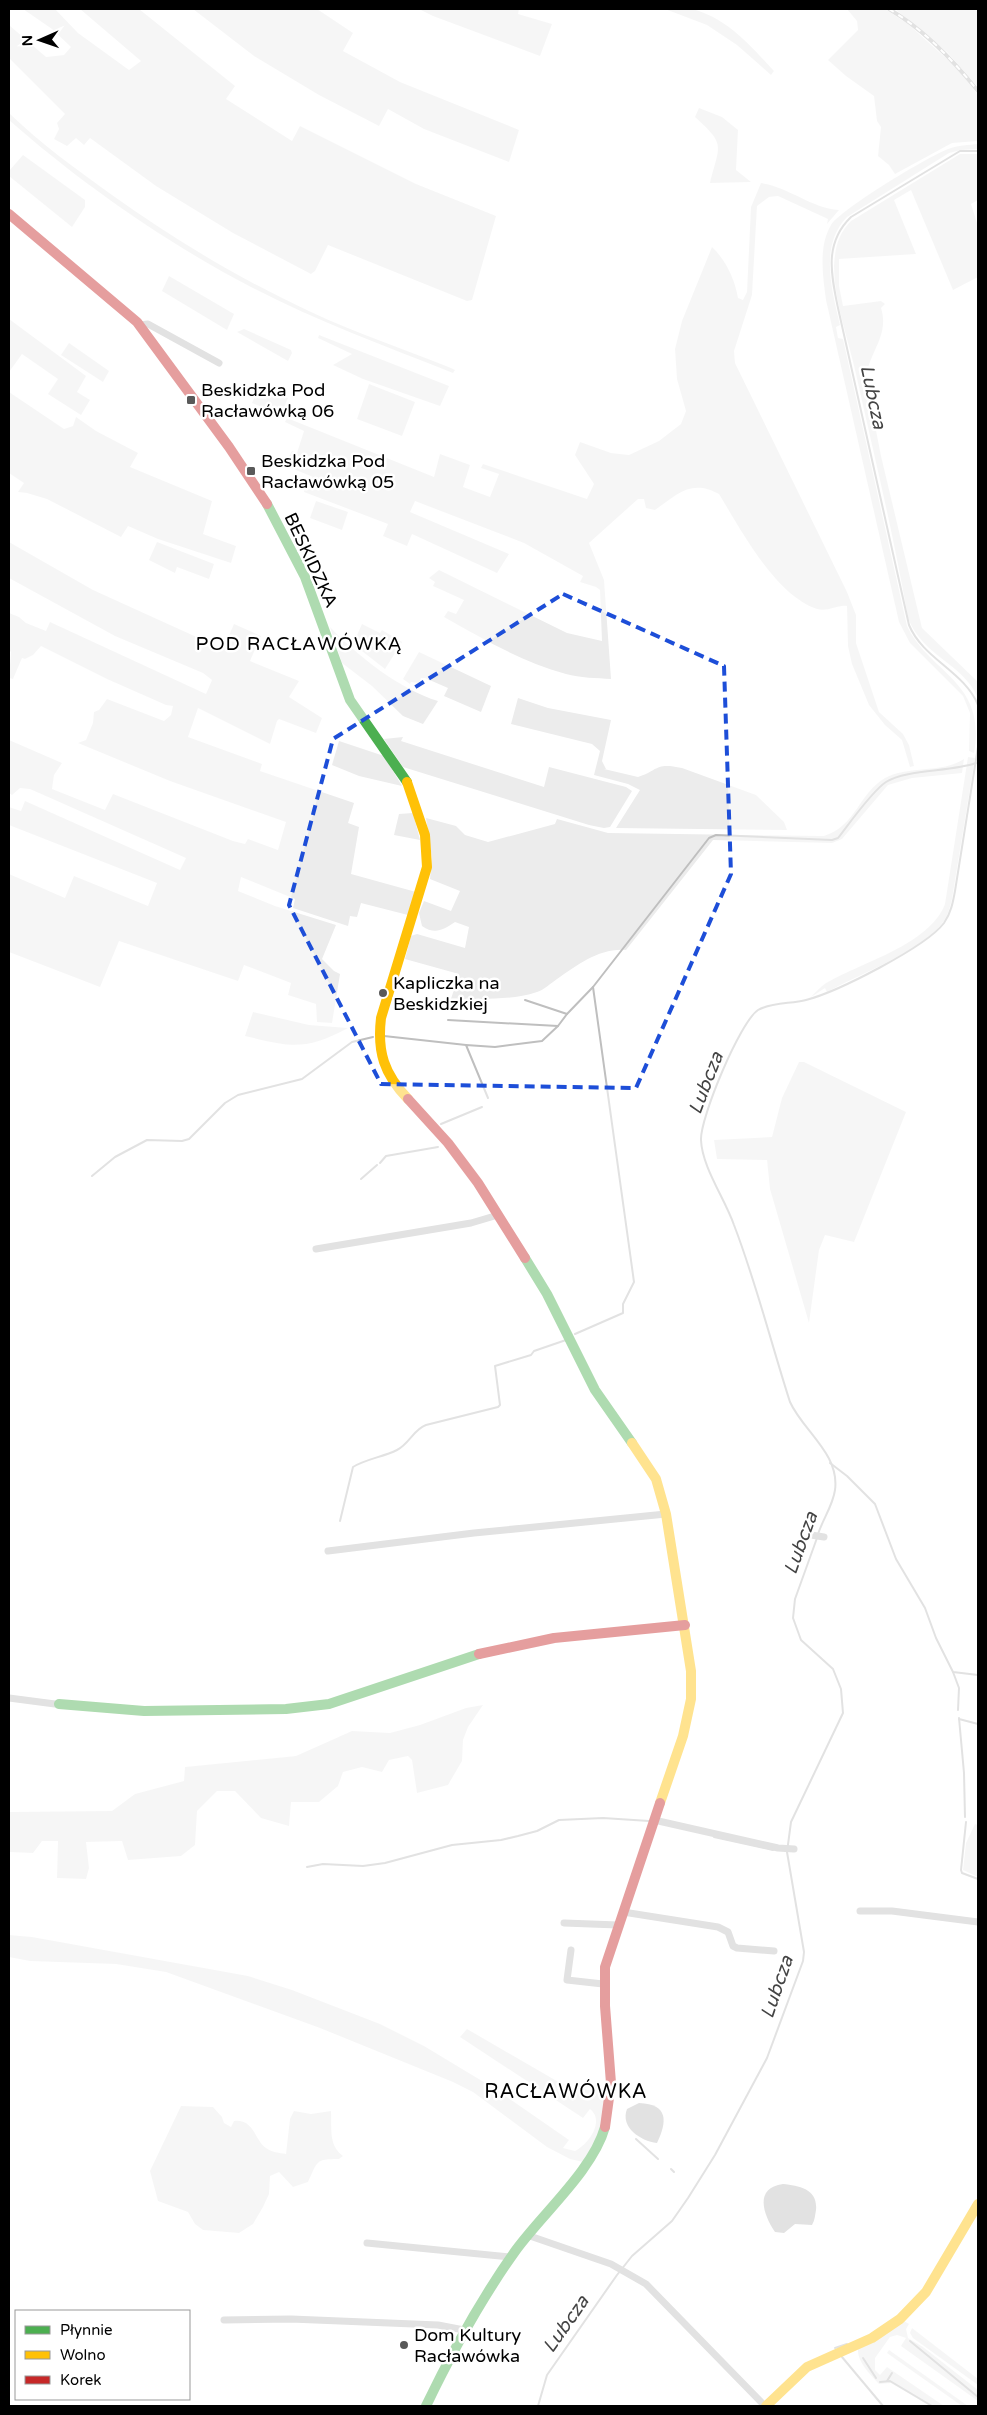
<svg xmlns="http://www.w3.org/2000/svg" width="987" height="2415" font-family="'Varela Round',sans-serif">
<rect width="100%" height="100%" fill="#fff"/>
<g fill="#ececec">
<path d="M23 9H55L78 33 129 70 141 61 80 9H139L235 86 226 99 292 141 300 126 416 184 496 216 472 300 467 301 328 245 315 271 311 274 233 233 156 186 90 138 84 145 76 138 67 146 54 139 59 129 57 123 65 114 9 58V25L46 57 64 55 71 47 52 29Z"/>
<path d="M193 9H317L353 33 343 51 400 82 519 130 509 162 424 129 388 109 379 126 319 95 254 56Z"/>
<path d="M419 9H519L518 14 552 24 540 56 433 16Z"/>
<path d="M665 9C673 9 684 7 692 9 727 18 750 45 774 71L771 75 737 45 707 25Z"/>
<path d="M847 9H885L908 24 958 69 978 95V141L952 143 895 174 889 165 878 156 881 127 877 121 874 96 846 76 828 60 858 30 857 21Z"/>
<path d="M895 9H978V87L947 52Z"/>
<path d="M699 108 722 117 738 130 736 170 751 182 710 183C720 144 726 145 695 117Z"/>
<path d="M9 113C41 144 76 169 112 195 175 240 240 279 311 312 356 333 404 349 451 368L455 370 453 373C385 346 316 321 251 287 168 244 79 182 9 120Z"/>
<path d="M978 144V149L961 150 949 153 847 217C819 246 832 290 840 325L836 327 838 338 843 339 907 626C930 674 987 681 974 753L969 751 970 713 963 696 910 643 899 622 826 300C823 277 818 247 831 225 841 209 927 157 948 149 958 145 968 145 978 144Z"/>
<path d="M960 154H978V200L971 204 978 226V277L953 290 911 190 894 200 916 254 839 259V286L843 306 881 301 885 304 881 308C890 336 868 353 866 379L881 456 922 628 978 682V698C963 663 923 657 908 618 894 536 874 455 856 374 848 338 834 302 834 266 835 248 838 234 851 221Z"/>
<path d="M23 155 85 200V207L72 227 9 176V171Z"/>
<path d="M761 183C789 187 811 208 839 210L827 224 828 219 778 196 769 197 757 206 752 295 734 351 735 363 847 592 856 615V643L879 712 903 734 909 745 914 766 910 767 902 740 885 725 869 705 852 664 848 646 847 606C839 604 828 612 817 609 775 595 741 530 719 494 691 479 678 494 655 510L646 508 644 499H638L589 543 604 580 611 679C597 678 580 678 566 674 522 662 483 639 444 617L448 611 456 614 464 600 433 586 435 582 429 578 439 570 567 633 602 641 600 590 596 587 580 582 583 576 524 543 415 501 410 512 509 554 497 573 412 534 407 546 383 536 388 524 304 492 307 482 313 477 284 465 292 451 297 453 304 431 285 422 287 418 434 477 440 454 470 465 463 487 490 497 499 474 481 468 483 464 587 499 594 484 575 455 580 442 611 453 629 455 659 441 681 424 686 411 677 379 675 349 682 321 712 247C726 260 735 280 738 298L743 300 747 292 751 207Z"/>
<path d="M169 276 234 314 227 330 162 291Z"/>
<path d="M9 319 86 376 77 392 90 400 81 415 48 394 58 379 22 354 9 372Z"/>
<path d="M244 329 291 350 292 353 288 361 237 332Z"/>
<path d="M319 335 449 386 440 406 363 379 333 365 352 354 318 338Z"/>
<path d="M69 343 109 371 103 382 61 355Z"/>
<path d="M260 384 288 398 281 415 252 403Z"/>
<path d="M369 384 415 402 402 436 357 419Z"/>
<path d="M9 392 64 429 73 426 76 417 96 431 138 453 130 467 212 501 203 534 236 546 231 563 158 539 128 526 121 537 47 499 27 493 18 492 24 483 9 473Z"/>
<path d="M316 501 348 512 342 530 310 518Z"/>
<path d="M9 542 93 590 223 649 234 624 261 636 250 661 299 681 289 697 322 718 316 733 279 719 277 721 270 744 198 708 188 737 262 764 260 771 354 803 348 823 359 827 351 874 416 892 408 915 361 903 357 917 350 916 348 926 293 908 295 899 241 877 238 891 275 906 336 925 322 959 334 971 340 974 332 1023 317 1022 316 1004 288 995 291 983 244 965 238 981 119 941 100 987 9 952V874L65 898 74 876 148 906 157 883 9 825V807L21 811 25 801 180 870 186 858 30 789 20 788 12 795 9 793V740L62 763 54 775 52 789 105 810 113 794 233 841 245 844 248 839 278 850 286 822 170 781 78 743 86 740 93 723 94 712 99 710 107 699 164 721 171 715 173 706 166 705 107 679 41 646 33 655 25 659 22 658 13 679 9 678 11 652 9 650V613L19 617 26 623 46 631 50 622 206 694 212 680 203 673 115 636 9 578Z"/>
<path d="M157 542 214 564 209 579 177 567 175 573 149 560Z"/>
<path d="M362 624 380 633 382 630 402 642 385 669 353 644Z"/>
<path d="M330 627C356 655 401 690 438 701L423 724 403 716 372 686 342 663Z"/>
<path d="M419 652 491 686 481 712 444 696 448 688 425 678H421L419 683 411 682 410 684 403 679Z"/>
<path d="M518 698 548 708 611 720 602 761 606 769H604L638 777C659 770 655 762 682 768L756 795 784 822 787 830 616 828 640 790 628 784 594 775 600 751 592 744 511 724Z"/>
<path d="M403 737 401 741 544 787 549 767 626 787 632 791 610 827 604 828 589 825 403 767 384 739Z"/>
<path d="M339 741 384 756 402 786 359 776 332 765Z"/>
<path d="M968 757 975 758 952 899C950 907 948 915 944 921 924 950 858 975 827 992L825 988 811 997C816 992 822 985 828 982 863 962 930 944 945 904Z"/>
<path d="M964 759 962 773 912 778 888 785 842 839 832 843 713 840 626 950C599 948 578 965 557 979 551 983 544 990 537 992 508 1002 479 996 450 1002L459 974 405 959 411 936 417 934 465 948 469 927 455 922C443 930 435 935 422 926L419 913 424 901 451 911 460 891 430 879 432 858 426 818 456 826 465 835 488 842 555 824 557 819 608 833 824 836C856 826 859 793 885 778 909 765 941 774 964 759Z"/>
<path d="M413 813 420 840 394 835 399 814Z"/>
<path d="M253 1012 309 1025 348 1028C305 1051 291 1047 245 1036Z"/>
<path d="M799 1062H804L906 1112 854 1242 825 1235 819 1250 809 1323 770 1189 767 1160 717 1159 714 1140 772 1137 782 1098Z"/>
<path d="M483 1705 468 1727 463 1740 462 1761 448 1785 417 1793 412 1760 408 1756 389 1760 382 1772 362 1767 343 1772 338 1786 319 1802H291L289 1826 261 1818 235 1791H217L197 1811 195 1845 181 1856 128 1860 122 1841 86 1842 89 1868 86 1879 57 1878 58 1841H42L33 1853 9 1852V1812L112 1811 135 1794 184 1781 185 1767 296 1756 352 1731 390 1733 420 1725 466 1708Z"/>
<path d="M975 1824 978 1825V1877L963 1870 966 1843Z"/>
<path d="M9 1935 32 1937 248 1976 292 1990 380 2024 424 2046 497 2090 569 2140 563 2148 575 2151C589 2144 605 2121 590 2109L583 2118 460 2037 467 2029 555 2080 571 2087 605 2093C609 2117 596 2142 583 2162L570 2159 547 2147 473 2092 453 2082 320 2028 166 1972 116 1964 30 1961 9 1957Z"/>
<path d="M181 2106 213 2107 222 2117 224 2123 231 2127 234 2121C254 2119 254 2139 266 2148 271 2152 280 2153 286 2154L290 2119 294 2111 311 2114 331 2111C332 2128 328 2145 343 2156L339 2159C315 2159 318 2161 308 2182L293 2187 279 2172 270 2176 269 2194 263 2207 253 2224 239 2233 203 2230 195 2224 188 2212 158 2201 150 2171Z"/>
<path d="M904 2321 909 2324 906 2329 908 2338 923 2347 978 2390V2401L901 2346 906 2338 897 2335 890 2337 875 2358V2370L880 2375 887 2367 944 2406H930L891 2383 879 2384C871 2375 857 2362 858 2349Z"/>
<path d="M912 2328 978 2379V2385L913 2338 910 2333Z"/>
<path d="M889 2350 968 2406H962L887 2353Z"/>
</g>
<g fill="#bfbfbf">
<path d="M639 2103C669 2104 667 2122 657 2143 640 2141 620 2127 627 2109Z"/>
<path d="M783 2184C800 2186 818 2189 816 2210 815 2215 815 2220 812 2225L795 2224 784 2233 775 2232C763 2214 754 2188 783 2184Z"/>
</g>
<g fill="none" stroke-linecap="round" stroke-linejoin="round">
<g stroke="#bfbfbf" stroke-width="2">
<path d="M978 151H960L851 217C824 243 831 274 838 308L909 625C923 659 964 671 978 705"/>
<path d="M525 1000 567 1014 593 987"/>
<path d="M448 1020 558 1026 567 1014"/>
<path d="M384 1036 466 1045"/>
<path d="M488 1098 466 1045 495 1047 542 1041 558 1026"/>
<path d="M441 1124 482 1107"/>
<path d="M380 1163 386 1156 438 1147"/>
<path d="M92 1176 115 1157 147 1140 182 1141 189 1139 225 1103 238 1095 302 1079 352 1042 373 1037"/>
<path d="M361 1179 377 1165"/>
<path d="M575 1334 623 1313V1304L634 1282 593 987 709 838 716 835 832 840 838 838C849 824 872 791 886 782 906 769 951 772 976 763"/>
<path d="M830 1463 847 1476 875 1504 896 1559 925 1608 936 1638 953 1672 978 1675"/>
<path d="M340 1521 353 1467C366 1459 383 1457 397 1450 409 1444 414 1429 426 1425L498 1407 500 1405 495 1366 531 1355 534 1351 566 1340"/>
<path d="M818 1534C823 1519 833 1505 835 1490 840 1454 803 1431 790 1402 771 1343 756 1282 734 1225 725 1199 702 1167 701 1140 700 1118 740 1022 758 1010 772 1002 791 1004 806 1000 837 992 926 947 944 923 951 913 953 902 955 891L978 747"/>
<path d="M953 1672 959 1688 958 1710"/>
<path d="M959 1718 964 1773 965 1817"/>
<path d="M959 1719 978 1724"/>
<path d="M966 1822 961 1870 962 1873 978 1879"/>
<path d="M714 1837 773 1850"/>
<path d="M307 1867 323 1864 363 1866 385 1863 452 1845 501 1840 518 1836 537 1831 559 1820 603 1818 649 1821"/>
<path d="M636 2139 658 2159"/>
<path d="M671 2169 674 2172"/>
<path d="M910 2341 978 2397"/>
<path d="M835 2348 847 2344"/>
<path d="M842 2357 883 2406"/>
<path d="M863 2358 876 2378"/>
<path d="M887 2381 892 2373"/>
<path d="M880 2382 890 2381 932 2406"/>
<path d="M538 2406 547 2375 617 2275 632 2256 672 2221 688 2198 715 2155 767 2058 803 1961 804 1952 787 1852 791 1822 843 1713 841 1689 833 1669 801 1640 793 1618 795 1599 817 1538"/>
</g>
<g stroke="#bebebe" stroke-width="7">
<path d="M139 325 148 324 219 363"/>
<path d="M316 1249 471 1223 498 1215"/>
<path d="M811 1535 824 1537"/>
<path d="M328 1551 474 1533 666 1514"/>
<path d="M9 1698 55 1704"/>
<path d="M654 1820 778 1848 794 1849"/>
<path d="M860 1911H892L978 1922"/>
<path d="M623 1912 718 1927 728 1932 733 1946 737 1948 774 1951"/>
<path d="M564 1923 618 1925"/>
<path d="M571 1950 567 1980 603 1984"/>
<path d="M527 2235 611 2264 646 2284 765 2406"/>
<path d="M367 2243 511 2257"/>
<path d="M224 2320 291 2319 438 2325 464 2330"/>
</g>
<g stroke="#4caf50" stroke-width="10">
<path d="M267 504 305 577 350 700 407 782"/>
<path d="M525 1258 547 1294 595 1390 632 1443"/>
<path d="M59 1704 144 1711 286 1709 329 1704 479 1654"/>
<path d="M426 2406C452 2352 481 2299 516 2250 543 2213 593 2170 605 2127"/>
</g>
<g stroke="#ffc107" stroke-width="10">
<path d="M407 782 425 835 427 867 381 1018C377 1052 384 1074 408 1099"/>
<path d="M632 1443 656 1479 666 1514 691 1671V1699L683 1736 660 1803"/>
<path d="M766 2406 807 2367 872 2338 900 2319 926 2292 978 2204"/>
</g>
<g stroke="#c62828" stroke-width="10">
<path d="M9 214 137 322 229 447 267 504"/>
<path d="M408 1099 448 1143 478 1183 525 1258"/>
<path d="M479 1654 554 1638 685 1625"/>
<path d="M605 2127 611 2083 605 2006V1967L660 1803"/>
</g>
<defs>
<path id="rail" d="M889 9C923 29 953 60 978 91"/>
</defs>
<use href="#rail" stroke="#bebebe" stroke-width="4"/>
<use href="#rail" stroke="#fff" stroke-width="2" stroke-dasharray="5.5" stroke-linecap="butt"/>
</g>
<path d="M0 0H987V2415H0ZM563 594 724 666 731 874 636 1088 381 1084 289 905 333 739Z" fill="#fff" fill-opacity=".55" fill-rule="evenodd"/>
<path fill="none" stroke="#1d4ed8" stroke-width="4" stroke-dasharray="10 6" stroke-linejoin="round" d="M563 594 724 666 731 874 636 1088 381 1084 289 905 333 739Z"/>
<g fill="#595959" stroke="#fff" stroke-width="2">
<rect x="186" y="395" width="10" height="10" rx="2.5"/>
<rect x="246" y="466" width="10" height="10" rx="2.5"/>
<circle cx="383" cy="993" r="5"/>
<circle cx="404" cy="2345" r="5"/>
</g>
<g text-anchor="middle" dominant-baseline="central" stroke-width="5" stroke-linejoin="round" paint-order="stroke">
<g font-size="18" fill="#000" stroke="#fff" text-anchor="start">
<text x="201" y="390">Beskidzka Pod<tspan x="201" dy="21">Racławówką 06</tspan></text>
<text x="261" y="461">Beskidzka Pod<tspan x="261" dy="21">Racławówką 05</tspan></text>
<text x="393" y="983">Kapliczka na<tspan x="393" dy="21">Beskidzkiej</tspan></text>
<text x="414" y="2335">Dom Kultury<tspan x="414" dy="21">Racławówka</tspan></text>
</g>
<g font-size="18" fill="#000" stroke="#fff">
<text transform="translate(311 560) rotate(65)">BESKIDZKA</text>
</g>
<g font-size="19" font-style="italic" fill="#444" stroke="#fff">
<text transform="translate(873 397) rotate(78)">Lubcza</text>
<text transform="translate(706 1083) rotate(-69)">Lubcza</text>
<text transform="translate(801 1543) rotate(-70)">Lubcza</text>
<text transform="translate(777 1987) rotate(-71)">Lubcza</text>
<text transform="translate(566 2324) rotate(-55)">Lubcza</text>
</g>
<g font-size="19" letter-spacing="1" fill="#000" stroke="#fff">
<text x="299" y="644">POD RACŁAWÓWKĄ</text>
</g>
<g font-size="20" letter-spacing="1" fill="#000" stroke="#fff">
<text x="566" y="2092">RACŁAWÓWKA</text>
</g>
</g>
<rect width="987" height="2415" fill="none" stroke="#000000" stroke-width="20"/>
<rect x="15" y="2310" width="175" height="90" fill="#ffffff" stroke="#999999"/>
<rect x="25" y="2326" width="25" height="8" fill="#4caf50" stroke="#999999"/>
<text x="60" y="2335" font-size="15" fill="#000000">Płynnie</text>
<rect x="25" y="2351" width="25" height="8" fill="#ffc107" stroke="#999999"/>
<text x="60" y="2360" font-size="15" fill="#000000">Wolno</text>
<rect x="25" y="2376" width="25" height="8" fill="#c62828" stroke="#999999"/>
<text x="60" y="2385" font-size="15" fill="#000000">Korek</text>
<g transform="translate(40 40) rotate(268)" stroke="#ffffff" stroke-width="4" paint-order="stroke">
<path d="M0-4L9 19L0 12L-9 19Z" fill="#000000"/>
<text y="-8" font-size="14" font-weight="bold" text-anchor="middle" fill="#000000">N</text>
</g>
</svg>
